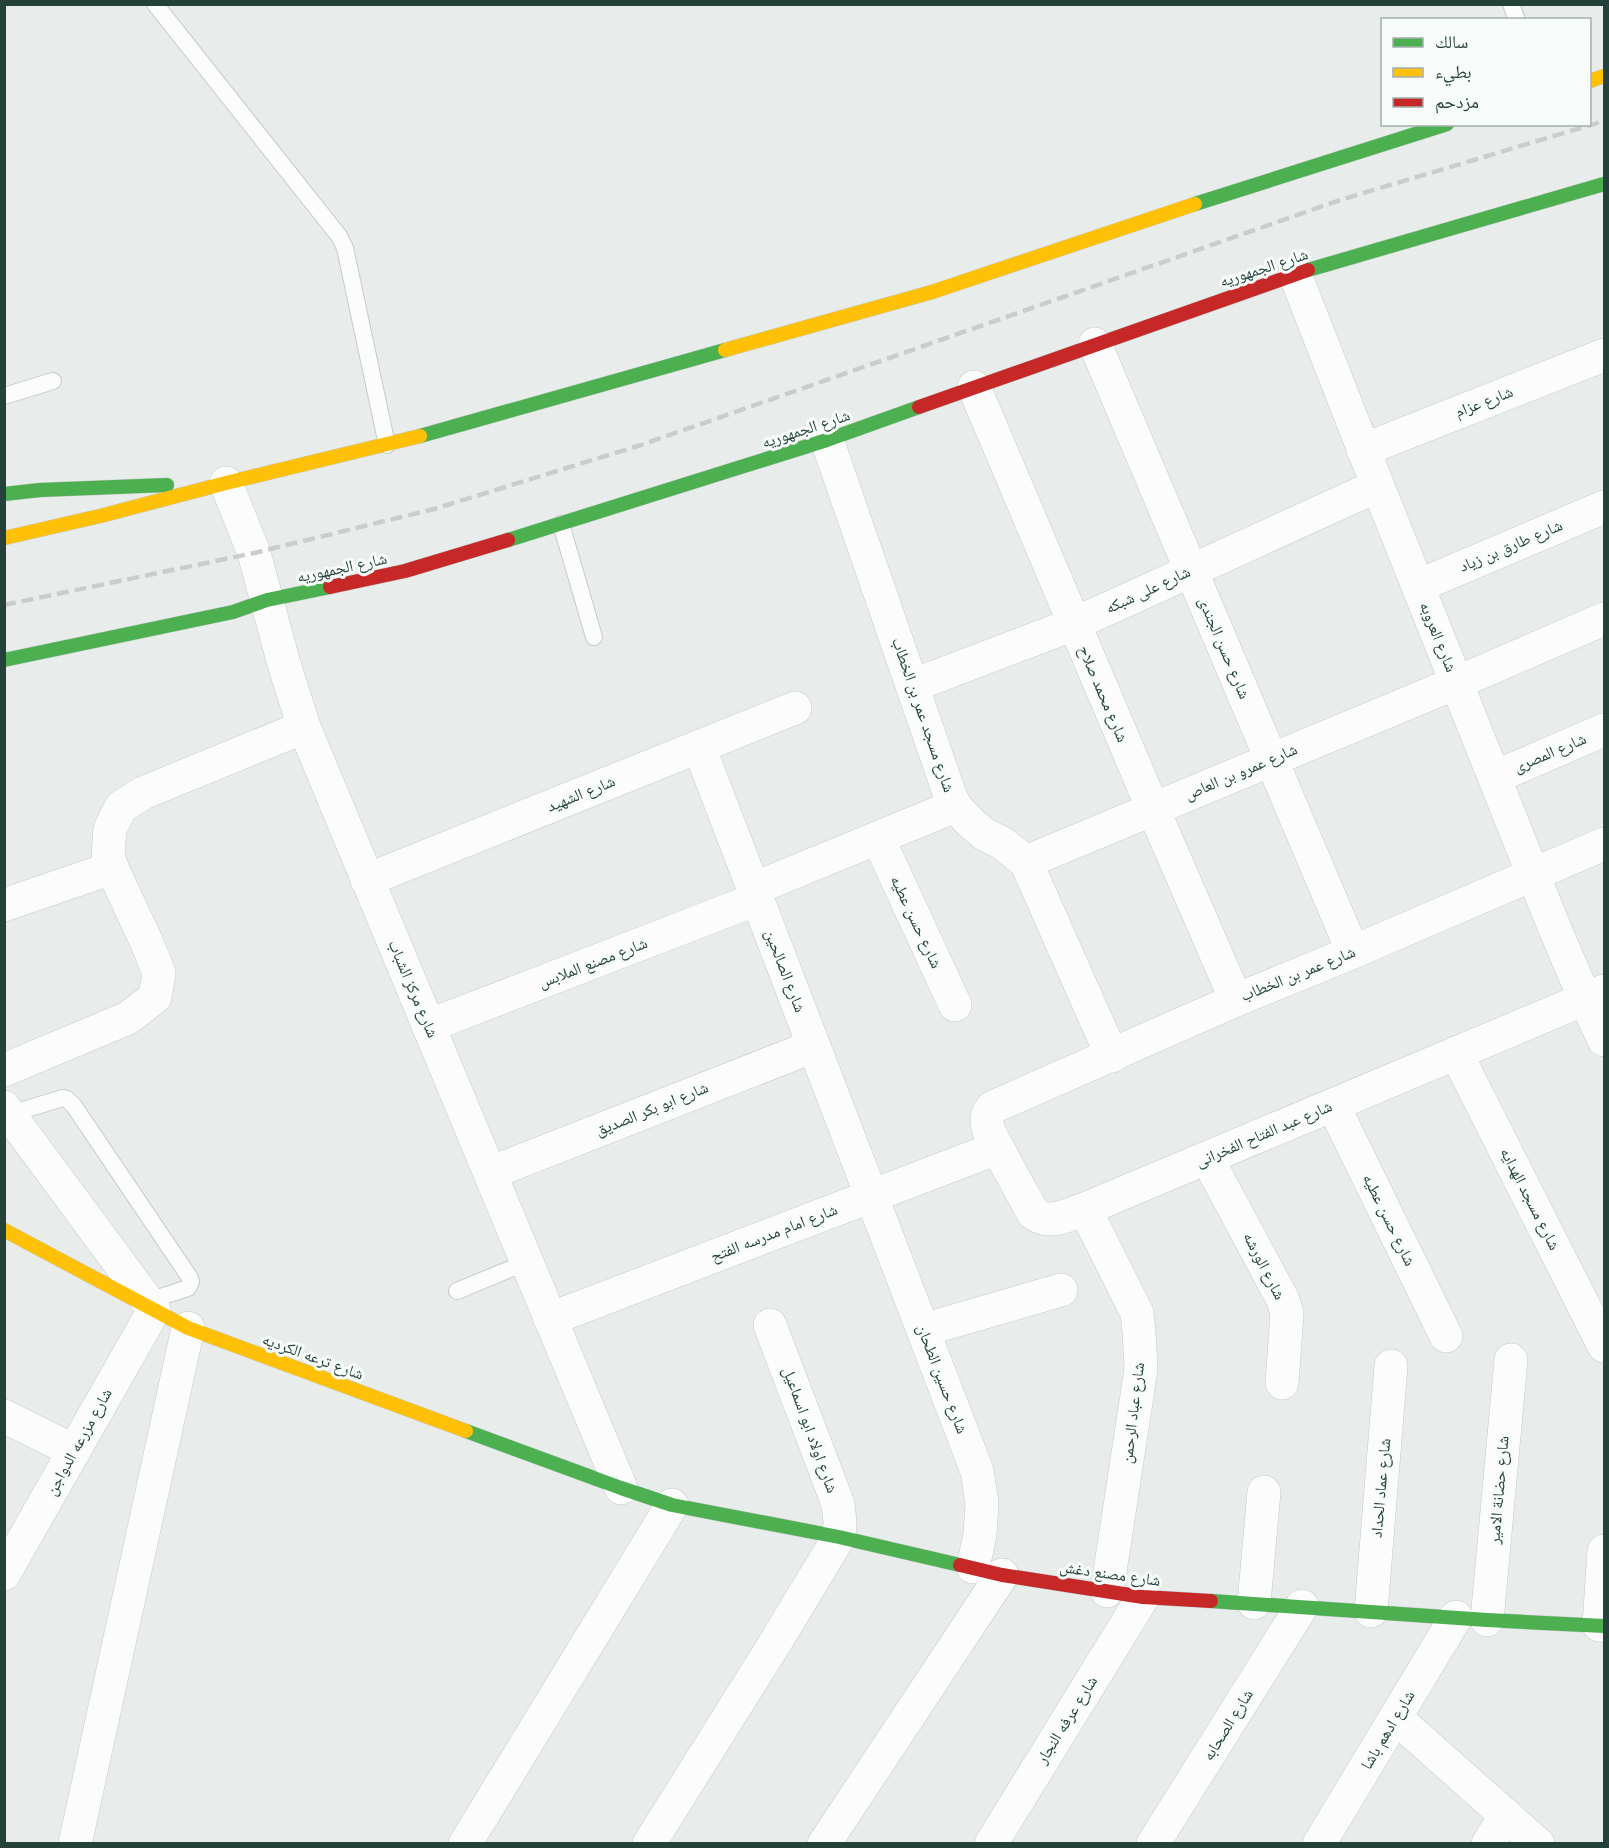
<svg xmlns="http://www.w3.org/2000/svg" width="1609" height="1848" font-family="'Varela Round','Noto Naskh Arabic',sans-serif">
<rect width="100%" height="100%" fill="#e8edeb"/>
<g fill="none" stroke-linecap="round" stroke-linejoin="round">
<defs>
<g id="lane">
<path d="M155 4 339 236 345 248 387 445"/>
<path d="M1511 4 1517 20"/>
<path d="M4 396 53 381"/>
<path d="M561 524 594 637"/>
<path d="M10 1114 63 1098 67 1099 74 1106 190 1278 191 1282 188 1288 148 1301"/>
<path d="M457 1291 527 1262"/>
</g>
<g id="street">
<path d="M1295 274C1356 432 1419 590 1482 747 1522 845 1559 945 1604 1040"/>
<path d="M1095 344 1353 952"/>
<path d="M974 387 1153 809 1236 1000"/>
<path d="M827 440 951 798 955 806 970 822 984 834 1002 843 1026 862 1112 1056"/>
<path d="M1363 450 1604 355"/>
<path d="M226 483 254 553 284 664 304 727 621 1488"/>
<path d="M1418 586 1604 507"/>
<path d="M914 685 1074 624 1377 486"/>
<path d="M699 747 977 1471 982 1503 980 1535 973 1567"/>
<path d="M1495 777 1604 730"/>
<path d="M878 838 955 1005"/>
<path d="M1604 844 1353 952 1236 1000 993 1107C985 1115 986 1121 989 1132L1033 1213C1049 1226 1067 1215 1085 1209L1604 991"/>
<path d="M1026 862 1456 683 1604 619"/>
<path d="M367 880 795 708"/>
<path d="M753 889 955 806"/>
<path d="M4 905 112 868"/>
<path d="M428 1026 757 899"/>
<path d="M1456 1053 1604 1346"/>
<path d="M4 1070 128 1018 155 997 159 973 147 943 112 868 108 855 110 829 121 807 143 793 304 727"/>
<path d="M1333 1105 1446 1336"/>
<path d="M4 1107 154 1310 4 1574"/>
<path d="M1207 1158 1283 1300 1287 1313 1282 1383"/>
<path d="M490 1173 814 1046"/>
<path d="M1085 1209 1137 1313 1139 1331 1141 1369 1107 1591"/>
<path d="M550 1319 997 1148"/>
<path d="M923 1330 1061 1290"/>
<path d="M4 1416 74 1451"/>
<path d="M1254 1603 1264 1492"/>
<path d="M1371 1611 1391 1366"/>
<path d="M1487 1620 1511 1360"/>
<path d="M1599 1625 1604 1551"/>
<path d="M1396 1718 1538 1844"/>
<path d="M75 1844 188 1328"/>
<path d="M465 1844 672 1505"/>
<path d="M649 1844 775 1643 839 1537 840 1522 838 1504 770 1325"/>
<path d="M824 1844 1002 1575"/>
<path d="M991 1844 1143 1597"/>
<path d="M1153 1844 1302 1606"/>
<path d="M1319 1844 1456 1617"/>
<path d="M1488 1844 1506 1815"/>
</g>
<g id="fast">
<path d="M1195 204 1447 124"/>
<path d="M1308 270 1604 184"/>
<path d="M420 436 725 350"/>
<path d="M4 494 40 490 167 485"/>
<path d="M508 540 827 440 919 407"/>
<path d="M4 660 233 612 267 600 330 587"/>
<path d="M466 1431 621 1488 672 1505 839 1537 960 1565"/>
<path d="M1211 1601 1487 1620 1604 1626"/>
</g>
<g id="slow">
<path d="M1590 81 1604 76"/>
<path d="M725 350 932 292 1195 204"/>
<path d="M4 538 100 516 226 483 420 436"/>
<path d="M4 1230 188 1328 466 1431"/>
</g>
<g id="jam">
<path d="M919 407 1308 270"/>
<path d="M330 587 405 571 508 540"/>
<path d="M960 1565 1002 1575 1143 1597 1211 1601"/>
</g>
</defs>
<use href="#lane" stroke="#c5cac8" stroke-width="18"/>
<use href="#street" stroke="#c5cac8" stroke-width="34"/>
<use href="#fast" stroke="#c3cbc8" stroke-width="15"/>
<use href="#slow" stroke="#c3cbc8" stroke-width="15"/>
<use href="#jam" stroke="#c3cbc8" stroke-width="15"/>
<use href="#lane" stroke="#fcfcfc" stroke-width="16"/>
<use href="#street" stroke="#fcfcfc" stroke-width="33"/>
<use href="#fast" stroke="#4caf50" stroke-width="14"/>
<use href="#slow" stroke="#ffc107" stroke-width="14"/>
<use href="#jam" stroke="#c62828" stroke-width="14"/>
<path stroke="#c9cdcc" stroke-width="4.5" stroke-dasharray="12 6" stroke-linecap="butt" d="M4 605 254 553 434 509 641 445 1340 200 1604 121"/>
</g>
<g text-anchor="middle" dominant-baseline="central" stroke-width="6" stroke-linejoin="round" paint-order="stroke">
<g font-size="16" fill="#24423a" stroke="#f7fbf9">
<text transform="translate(1264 268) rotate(-18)">شارع الجمهوريه</text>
<text transform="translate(1484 402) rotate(-21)">شارع عزام</text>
<text transform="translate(806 429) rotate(-18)">شارع الجمهوريه</text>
<text transform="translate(1511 546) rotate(-23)">شارع طارق بن زياد</text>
<text transform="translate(342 568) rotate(-12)">شارع الجمهوريه</text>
<text transform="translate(1148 590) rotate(-25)">شارع على شبكه</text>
<text transform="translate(1438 637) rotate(68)">شارع العروبه</text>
<text transform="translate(1224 648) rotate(67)">شارع حسن الجندى</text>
<text transform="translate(1103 694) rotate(67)">شارع محمد صلاح</text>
<text transform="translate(923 715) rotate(71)">شارع مسجد عمر بن الخطاب</text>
<text transform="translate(1550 753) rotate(-23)">شارع المصرى</text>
<text transform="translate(1241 772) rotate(-23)">شارع عمرو بن العاص</text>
<text transform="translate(581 794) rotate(-22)">شارع الشهيد</text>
<text transform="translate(916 922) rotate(65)">شارع حسن عطيه</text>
<text transform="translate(593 963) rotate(-21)">شارع مصنع الملابس</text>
<text transform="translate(785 971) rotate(69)">شارع الصالحين</text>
<text transform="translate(1298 974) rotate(-22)">شارع عمر بن الخطاب</text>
<text transform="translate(413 989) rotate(67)">شارع مركز الشباب</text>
<text transform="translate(652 1109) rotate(-22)">شارع ابو بكر الصديق</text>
<text transform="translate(1264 1134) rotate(-23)">شارع عبد الفتاح الفخرانى</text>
<text transform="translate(1530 1199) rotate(63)">شارع مسجد الهدايه</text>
<text transform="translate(1389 1220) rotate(64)">شارع حسن عطيه</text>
<text transform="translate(774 1233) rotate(-21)">شارع امام مدرسه الفتح</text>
<text transform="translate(1264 1266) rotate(63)">شارع الورشه</text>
<text transform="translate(313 1357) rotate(20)">شارع ترعه الكرديه</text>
<text transform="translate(942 1379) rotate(69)">شارع حسين الطحان</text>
<text transform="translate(1133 1413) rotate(-83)">شارع عباد الرحمن</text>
<text transform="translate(810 1430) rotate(70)">شارع اولاد ابو اسماعيل</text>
<text transform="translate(79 1442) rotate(-61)">شارع مزرعه الدواجن</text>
<text transform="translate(1381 1488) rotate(-85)">شارع عماد الحداد</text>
<text transform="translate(1499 1490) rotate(-85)">شارع حضانة الامير</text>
<text transform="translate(1110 1574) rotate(8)">شارع مصنع دغش</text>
<text transform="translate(1067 1720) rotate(-58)">شارع عرفه النجار</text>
<text transform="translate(1228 1725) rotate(-58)">شارع الصحابه</text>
<text transform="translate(1388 1730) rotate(-59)">شارع ادهم باشا</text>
</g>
</g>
<rect width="1609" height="1848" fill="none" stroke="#24423a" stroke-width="12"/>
<rect x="1381" y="18" width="210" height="108" fill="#f7fbf9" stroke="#a3b1ad" stroke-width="1.5"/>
<rect x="1393" y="38" width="30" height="9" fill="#4caf50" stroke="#a3b1ad" stroke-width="1.5"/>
<text x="1435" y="48" font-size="18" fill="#24423a">سالك</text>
<rect x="1393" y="68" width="30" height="9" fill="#ffc107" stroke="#a3b1ad" stroke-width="1.5"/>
<text x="1435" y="78" font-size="18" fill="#24423a">بطيء</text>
<rect x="1393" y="98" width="30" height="9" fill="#c62828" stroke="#a3b1ad" stroke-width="1.5"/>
<text x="1435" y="108" font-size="18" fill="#24423a">مزدحم</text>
</svg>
